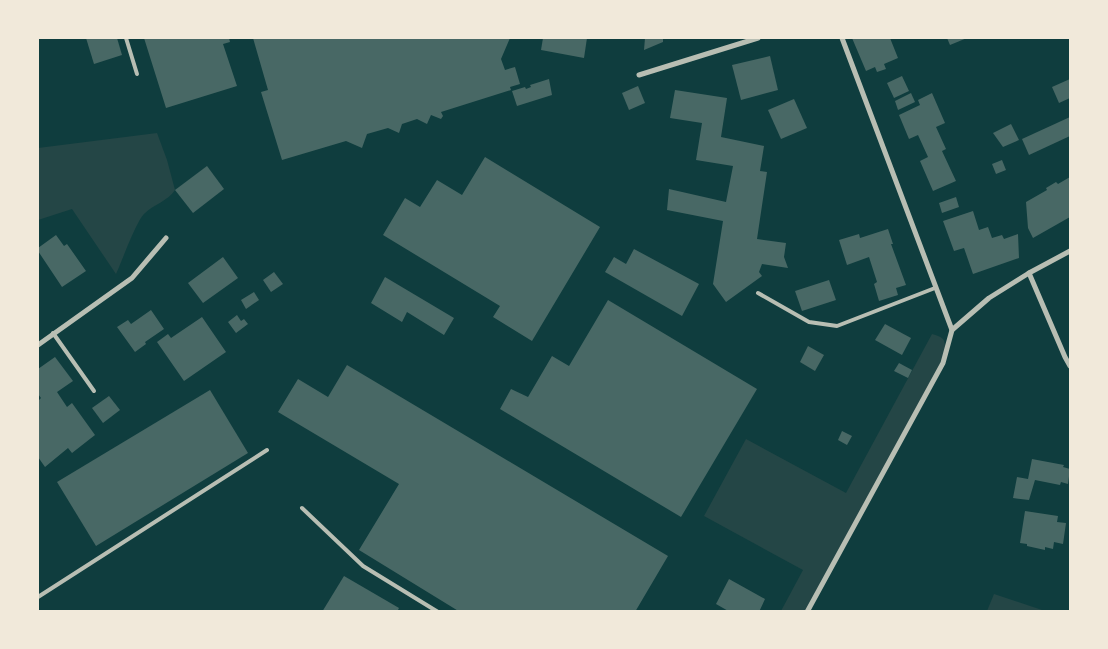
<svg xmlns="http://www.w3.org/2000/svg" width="1108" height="649" font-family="'Alegreya Sans',sans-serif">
<rect width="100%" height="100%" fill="#0f3d3e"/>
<g fill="#244646">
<path d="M157 133 167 160 175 190C168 201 154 204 144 214 136 222 122 261 116 274L72 209 38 220V148Z"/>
<path d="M932 334C935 335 940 336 943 339 950 348 936 374 932 383L806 611H781L803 570 704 516 746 439 846 493Z"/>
<path d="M994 594 1045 611H987Z"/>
</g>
<g fill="#486865">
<path d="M86 38H117L122 55 94 64Z"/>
<path d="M144 38H229L230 42 223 44 237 86 166 108Z"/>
<path d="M253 38H510L501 59 505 70 515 67 520 84 510 87 511 90 441 112 443 116 441 119 431 115 427 124 417 119 402 124 399 133 388 128 367 134 362 148 346 141 282 160 261 92 268 90Z"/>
<path d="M543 38H587L584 58 541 50Z"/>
<path d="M645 38H663V42L644 50Z"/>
<path d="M852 38H890L898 58 884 64 886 69 877 72 875 67 866 71Z"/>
<path d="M947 38H967L950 45Z"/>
<path d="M770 56 778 90 741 100 732 65Z"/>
<path d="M902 76 909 91 894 98 887 83Z"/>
<path d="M549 79 552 95 517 106 512 91 525 87 526 89 531 87 530 85Z"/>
<path d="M1070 79V98L1059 103 1052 87Z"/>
<path d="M638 86 645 103 629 110 622 93Z"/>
<path d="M675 90 727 98 721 137 764 146 760 171 767 172 757 239 786 243 784 257 788 268 762 264 759 272 762 276 726 302 713 284 723 221 667 210 669 189 726 202 733 166 696 160 702 123 670 118Z"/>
<path d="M911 93 915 102 898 110 895 101Z"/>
<path d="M932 93 945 123 936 127 946 149 942 151 956 181 933 191 920 161 928 157 918 135 909 139 899 115 920 105 918 100Z"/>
<path d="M794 99 807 128 781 139 768 110Z"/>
<path d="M1070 117V136L1029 155 1022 139Z"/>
<path d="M1011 124 1019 140 1003 147 993 133Z"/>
<path d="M485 157 600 227 532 341 493 317 500 306 383 235 405 198 420 207 437 180 462 195Z"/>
<path d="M1002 160 1006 170 996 174 992 164Z"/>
<path d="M207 166 224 189 193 213 175 190Z"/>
<path d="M1070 177V217L1033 238 1028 228 1026 202 1047 190 1046 188 1056 182 1058 184Z"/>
<path d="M956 197 959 207 942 213 939 203Z"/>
<path d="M973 211 979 230 988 227 992 238 1002 235 1004 239 1018 234 1019 258 973 274 964 248 954 251 943 221Z"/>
<path d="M888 229 893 244H891L906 285 896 288 898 295 879 301 874 284 877 282 869 257 847 265 839 240 859 234 860 238Z"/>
<path d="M56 235 64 246 67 244 86 271 62 287 38 251V248Z"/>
<path d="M634 249 699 284 682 316 605 272 614 257 626 264Z"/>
<path d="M223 257 238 278 203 303 188 283Z"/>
<path d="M274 272 283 284 271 292 263 280Z"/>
<path d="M385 277 454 318 444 335 407 312 402 322 371 303Z"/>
<path d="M829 280 836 300 802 311 795 291Z"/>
<path d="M254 292 259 300 246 309 241 300Z"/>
<path d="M608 300 757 389 681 517 500 409 511 389 528 397 552 356 569 366Z"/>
<path d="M151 310 164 329 145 342 146 344 135 352 117 327 128 320 131 324Z"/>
<path d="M237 315 241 321 244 319 248 324 236 333 228 322Z"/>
<path d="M202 317 226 352 184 381 157 342 168 334 171 338Z"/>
<path d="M885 324 911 338 902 355 875 340Z"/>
<path d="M808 346 824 355 815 371 800 362Z"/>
<path d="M55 357 73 381 57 392 67 407 72 403 95 435 72 453 68 448 45 467 38 457V401L41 398 38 394V369Z"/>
<path d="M899 363 912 370 908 378 894 371Z"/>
<path d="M347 365 668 556 635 612H460L359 550 399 484 278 412 298 379 328 397Z"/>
<path d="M210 390 248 453 96 546 57 482Z"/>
<path d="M109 396 120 410 103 423 92 408Z"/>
<path d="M842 431 852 436 847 445 838 440Z"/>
<path d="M1032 459 1064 465 1063 467 1070 469 1068 484 1061 482 1060 485 1035 480 1029 500 1013 498 1017 477 1028 479Z"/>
<path d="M1025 511 1058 516 1057 522 1066 523 1063 544 1054 542 1053 549 1045 547V550L1027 546V544L1020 543Z"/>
<path d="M344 576 399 608 397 612H322Z"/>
<path d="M729 579 765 599 759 612H730L716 604Z"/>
</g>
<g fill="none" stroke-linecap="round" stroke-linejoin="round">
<g stroke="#b8beb3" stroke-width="4">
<path d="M126 38 137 74"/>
<path d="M758 293 809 322 837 326 935 288"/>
<path d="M53 333 94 391"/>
<path d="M302 508 363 566 438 612"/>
<path d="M38 597 267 450"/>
</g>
<g stroke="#b8beb3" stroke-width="5">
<path d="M842 38 952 330"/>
<path d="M639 75 758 38"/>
<path d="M1029 273 1065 357 1070 366"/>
<path d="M38 345 132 278 166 238"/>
<path d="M807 612 943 363 952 330 989 298 1029 273 1070 251"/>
</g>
</g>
<rect width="1108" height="649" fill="none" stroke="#f1e9da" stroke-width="78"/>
</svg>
